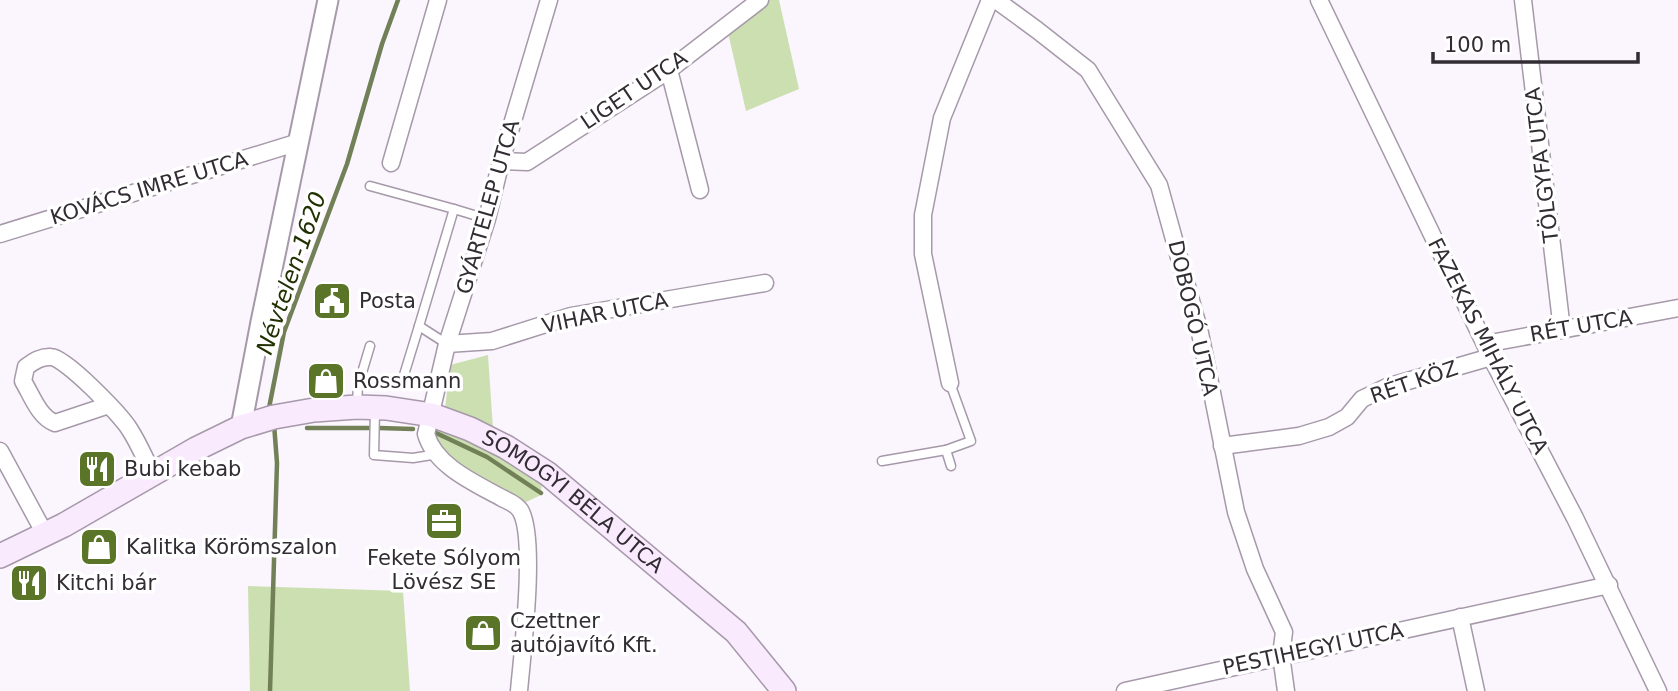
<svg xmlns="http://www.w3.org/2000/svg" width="1678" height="691" font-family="'DejaVu Sans',sans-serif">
<rect width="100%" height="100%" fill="#fbf5fd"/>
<g fill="#cbdfb0">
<path d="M760 0H779L799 89 746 111 726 24Z"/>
<path d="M488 355 493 429 445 409 450 365Z"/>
<path d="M439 428 455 431 542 480 541 495 524 503C489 484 448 469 432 430Z"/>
<path d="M248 586 403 591 410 691H250Z"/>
</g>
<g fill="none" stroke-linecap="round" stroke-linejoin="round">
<g stroke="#718057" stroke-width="4.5">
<path d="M270 412 269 408 284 332 347 164 382 44 398 0"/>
<path d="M307 428H369"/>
<path d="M379 428 413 429"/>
<path d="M434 432 487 457 541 493"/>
<path d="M270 691 277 463 274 424"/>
</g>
<defs>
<g id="service">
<path d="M370 186 454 209"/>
<path d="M447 344 419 326 454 209 487 219"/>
<path d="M404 375 419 326"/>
<path d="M950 383 971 441 946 450 951 466"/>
<path d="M357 404 358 386 370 346"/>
<path d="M375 410 374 455 413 458 438 454"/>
<path d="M882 461 946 450"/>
</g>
<g id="minor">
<path d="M996 0 1037 30 1088 70 1159 185 1200 333 1236 512 1255 569 1284 632 1281 655 1286 691"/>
<path d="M1319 0 1491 357 1575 518 1658 691"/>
<path d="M1523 0 1562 330"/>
<path d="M669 70 700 190"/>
<path d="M501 161 527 162 669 70 760 0"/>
<path d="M391 163 438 0"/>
<path d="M0 234 299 142"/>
<path d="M447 344 492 341 571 316 765 283"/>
<path d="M1485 344 1678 308"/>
<path d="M950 383 923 254V215L942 118 990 0"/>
<path d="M109 405 55 423C39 417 32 396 23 381L26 367C33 362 41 356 51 357 65 357 122 416 130 430 139 444 145 459 153 474"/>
<path d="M1222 446 1299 436 1329 427 1347 417 1362 399 1387 387 1491 357"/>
<path d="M0 451 45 534"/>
<path d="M1460 617 1476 691"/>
<path d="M519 691C522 656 537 536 520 510 516 504 508 501 502 498 475 483 435 466 426 434L447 344 487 219 501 161 549 0"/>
<path d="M1125 691 1609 585"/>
</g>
<path id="tertiary" d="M241 427 261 322 328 0"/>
<g id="secondary">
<path id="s1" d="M0 556 64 525 196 449 241 427 274 417 314 410 357 407 386 408 432 415 470 429 506 447 548 474 736 632 784 691"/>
</g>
</defs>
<use href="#service" stroke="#a699aa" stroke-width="11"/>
<use href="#minor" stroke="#a699aa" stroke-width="19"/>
<use href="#tertiary" stroke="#a699aa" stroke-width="23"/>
<use href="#secondary" stroke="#a699aa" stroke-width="26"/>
<use href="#service" stroke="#fff" stroke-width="8"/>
<use href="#minor" stroke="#fff" stroke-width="16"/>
<use href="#tertiary" stroke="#fff" stroke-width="19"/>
<use href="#secondary" stroke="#faeafe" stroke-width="23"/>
</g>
<defs>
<symbol id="civic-square" viewBox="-11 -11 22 22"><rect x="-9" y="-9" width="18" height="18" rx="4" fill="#5a7428" stroke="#fff"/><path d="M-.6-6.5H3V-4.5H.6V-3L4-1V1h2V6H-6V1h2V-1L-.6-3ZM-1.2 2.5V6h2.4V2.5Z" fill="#fff"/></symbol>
<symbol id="shop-square" viewBox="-11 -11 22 22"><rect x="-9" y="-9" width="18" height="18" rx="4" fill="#5a7428" stroke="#fff"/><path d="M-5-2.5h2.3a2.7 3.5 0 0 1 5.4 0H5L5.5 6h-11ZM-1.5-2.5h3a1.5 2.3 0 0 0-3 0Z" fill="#fff"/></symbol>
<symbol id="restaurant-square" viewBox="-11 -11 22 22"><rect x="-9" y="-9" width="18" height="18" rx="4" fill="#5a7428" stroke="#fff"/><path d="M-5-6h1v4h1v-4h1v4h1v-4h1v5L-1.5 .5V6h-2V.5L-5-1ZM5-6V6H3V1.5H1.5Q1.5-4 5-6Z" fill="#fff"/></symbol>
<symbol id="office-square" viewBox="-11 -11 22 22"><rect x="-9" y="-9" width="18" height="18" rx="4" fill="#5a7428" stroke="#fff"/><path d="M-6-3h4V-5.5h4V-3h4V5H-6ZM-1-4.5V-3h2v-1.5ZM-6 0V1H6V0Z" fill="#fff"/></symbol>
</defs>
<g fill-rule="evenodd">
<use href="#civic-square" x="310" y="279" width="44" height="44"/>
<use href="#shop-square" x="304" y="359" width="44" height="44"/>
<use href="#restaurant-square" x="75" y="447" width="44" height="44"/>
<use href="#office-square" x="422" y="499" width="44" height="44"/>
<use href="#shop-square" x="77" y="525" width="44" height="44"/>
<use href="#restaurant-square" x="7" y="561" width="44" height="44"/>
<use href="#shop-square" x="461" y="611" width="44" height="44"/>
</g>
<g text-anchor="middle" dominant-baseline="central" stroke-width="7" stroke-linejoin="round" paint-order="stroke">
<g font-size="21" fill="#322c33" stroke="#fff">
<text transform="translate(634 90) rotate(-34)">LIGET UTCA</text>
<text transform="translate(1542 165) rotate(-97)">TÖLGYFA UTCA</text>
<text transform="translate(149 188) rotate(-17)">KOVÁCS IMRE UTCA</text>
<text transform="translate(488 207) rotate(-74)">GYÁRTELEP UTCA</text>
<text transform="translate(605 313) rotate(-12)">VIHAR UTCA</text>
<text transform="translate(1193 318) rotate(77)">DOBOGÓ UTCA</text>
<text transform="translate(1581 326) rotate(-10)">RÉT UTCA</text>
<text transform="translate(1488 346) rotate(63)">FAZEKAS MIHÁLY UTCA</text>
<text transform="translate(1414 382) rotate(-19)">RÉT KÖZ</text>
<text stroke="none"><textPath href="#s1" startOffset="634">SOMOGYI BÉLA UTCA</textPath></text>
<text transform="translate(1313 649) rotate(-12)">PESTIHEGYI UTCA</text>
</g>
<g font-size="21" fill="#322c33" stroke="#fff" text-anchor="start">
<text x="359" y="301">Posta</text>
<text x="353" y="381">Rossmann</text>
<text x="124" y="469">Bubi kebab</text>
<text x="126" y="547">Kalitka Körömszalon</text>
<text x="444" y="558" text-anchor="middle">Fekete Sólyom<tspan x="444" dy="24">Lövész SE</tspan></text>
<text x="56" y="583">Kitchi bár</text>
<text x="510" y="621">Czettner<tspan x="510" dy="24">autójavító Kft.</tspan></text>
</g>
<g font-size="23" font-style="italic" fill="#223102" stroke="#fff">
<text transform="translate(291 273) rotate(-71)">Névtelen-1620</text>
</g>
</g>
<path d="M1433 52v10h205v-10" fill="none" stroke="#322c33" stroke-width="3.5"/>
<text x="1444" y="52" font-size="21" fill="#322c33" stroke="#ffffff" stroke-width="5" paint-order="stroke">100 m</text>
</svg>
